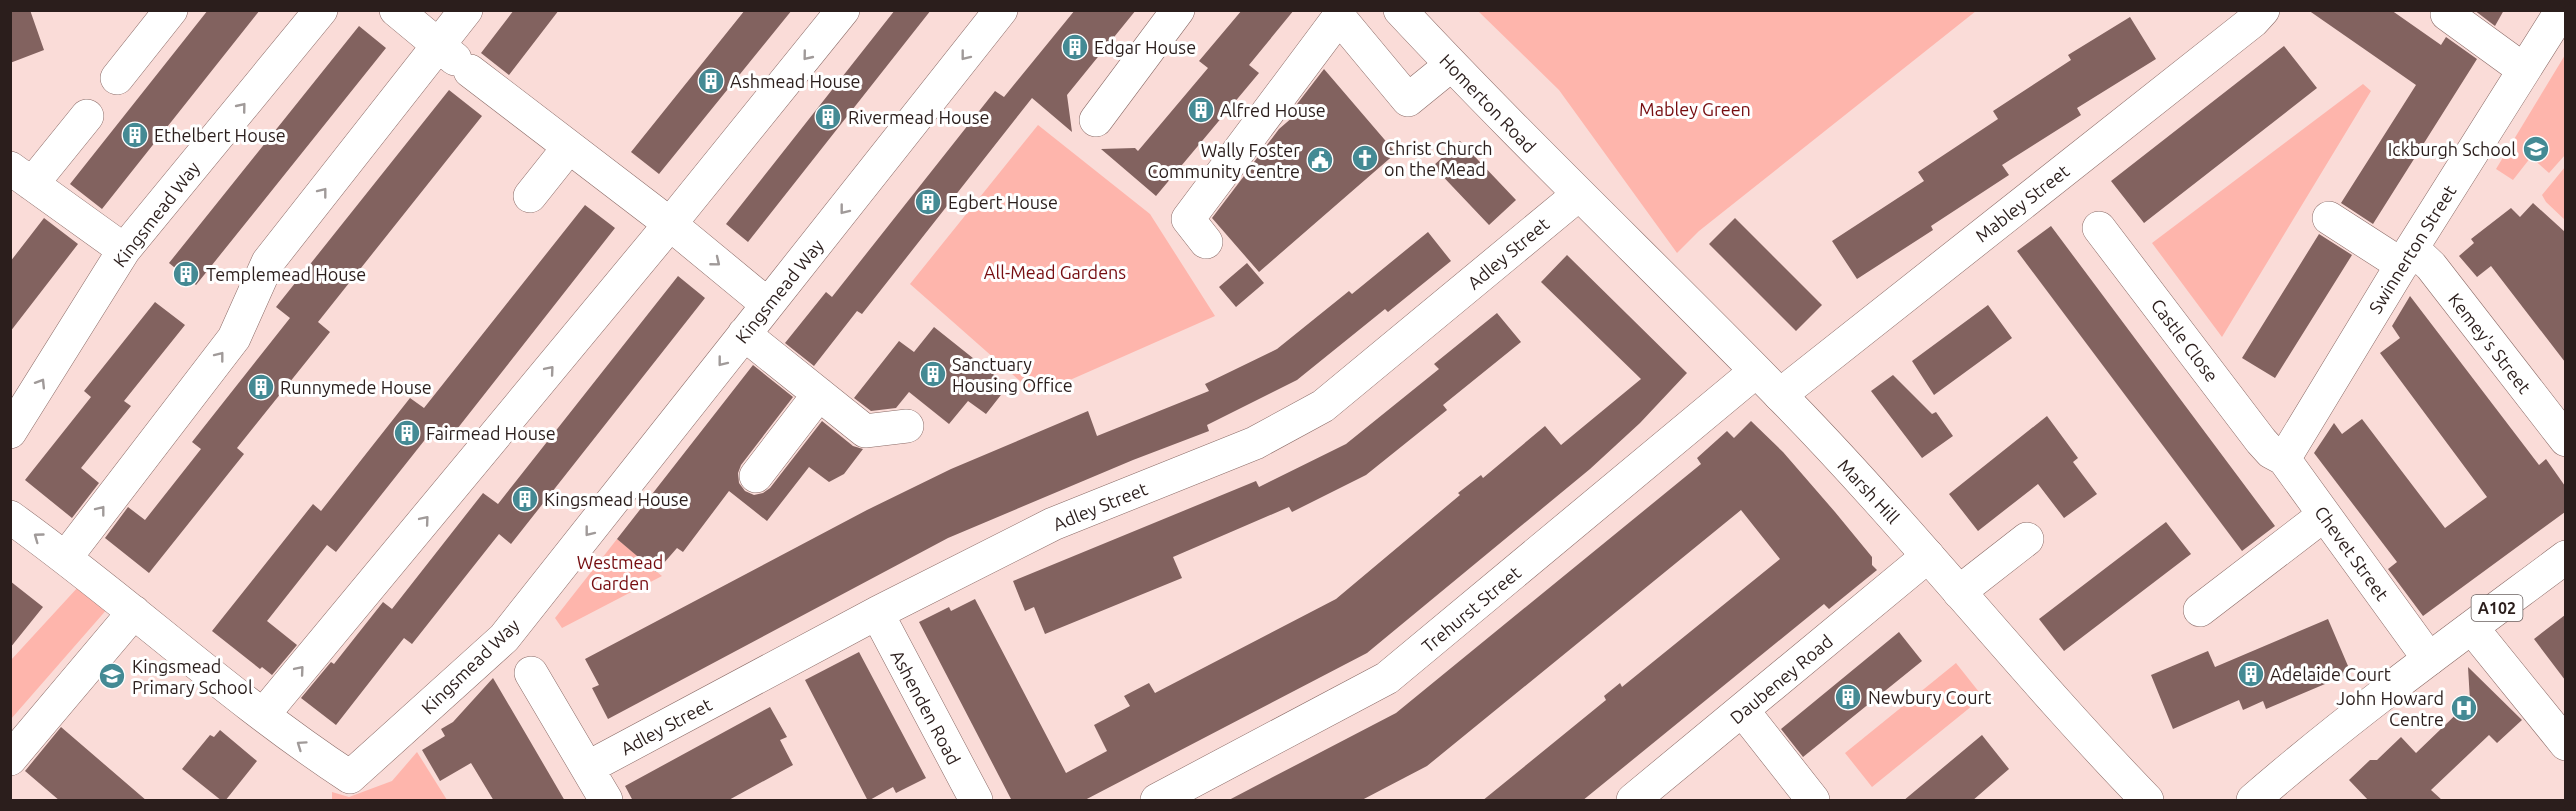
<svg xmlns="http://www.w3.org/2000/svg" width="2576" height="811" font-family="Ubuntu,sans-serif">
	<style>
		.green { fill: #feb5ac }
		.building { fill: #82625f }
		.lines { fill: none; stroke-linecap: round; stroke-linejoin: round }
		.minor-casing { stroke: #8a6a66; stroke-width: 34 }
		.major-casing { stroke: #8a6a66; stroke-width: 34 }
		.highway-casing { stroke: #8a6a66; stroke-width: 34 }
		.minor { stroke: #fff; stroke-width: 33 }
		.major { stroke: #fff; stroke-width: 33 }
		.highway { stroke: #fff; stroke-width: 33 }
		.oneway { stroke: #a09a99 }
		.labels { text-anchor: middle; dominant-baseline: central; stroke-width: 6; stroke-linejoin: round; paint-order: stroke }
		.shield { fill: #fff; stroke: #6b6260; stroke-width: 1.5 }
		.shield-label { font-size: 16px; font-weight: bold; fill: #2b1e1c }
		.poi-label { font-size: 18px; fill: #2b1e1c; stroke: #fff; text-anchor: start }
		.street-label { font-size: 18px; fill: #2b1e1c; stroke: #fff }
		.park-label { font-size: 18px; fill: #760d10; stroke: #fff }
	</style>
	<rect width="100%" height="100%" fill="#fadcd8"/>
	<path class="green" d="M1478 11H1976L1699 231 1677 253 1559 90Z
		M2565 55V155L2549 173 2531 157 2513 180 2496 169Z
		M2363 84 2371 91 2222 337 2152 243Z
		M1038 125 1150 214 1215 316 1036 395 910 284Z
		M2565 167V220L2546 202 2542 195Z
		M617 539 662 576 562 628 555 618Z
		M79 586 108 608 11 719V660Z
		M1956 663 1983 697 1872 787 1845 753Z
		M417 752 447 800H332V792L349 797 392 781Z"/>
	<path class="building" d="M10 10H30L44 50 10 63Z
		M208 10H260L102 209 70 184Z
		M514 10H559L509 75 481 53Z
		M745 10H792L659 174 631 152Z
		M895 10H931L748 242 726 224Z
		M1075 10H1136L1067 95 1072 132 1032 98 862 314 857 311 814 366 785 343 826 292 832 297 995 91 1004 97Z
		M1242 10H1294L1249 65 1259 73 1156 196 1101 149 1135 148 1138 151 1208 68 1199 61Z
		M2308 10H2391L2441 45 2446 37 2477 59 2373 224 2341 203 2416 85Z
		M2474 10H2504L2495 26Z
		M2130 17 2156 59 2077 108 2081 115 2002 165 2009 175 1931 226 1933 230 1857 279 1832 241 1924 181 1918 172 1998 119 1993 111 2071 60 2068 55Z
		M359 26 386 48 196 285 169 263Z
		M2284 46 2317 88 2144 223 2111 181Z
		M1324 69 1396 153 1259 272 1212 218 1244 176 1256 165 1254 162 1279 129 1301 110 1297 104Z
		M449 90 482 116 318 322 330 332 237 448 244 454 149 573 105 538 128 507 145 520 201 449 192 442 290 318 276 307Z
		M1460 141 1516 200 1489 225 1433 166Z
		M2533 203 2565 232V362L2491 266 2477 277 2459 256 2474 243 2471 239 2511 208 2520 217Z
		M585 205 615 228 450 438 435 427 336 552 327 545 267 621 297 645 272 675 262 667 260 669 212 631 313 504 321 511 410 398 424 408Z
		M44 218 78 244 10 332V262Z
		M1735 218 1822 305 1796 331 1709 244Z
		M2051 226 2275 526 2242 551 2017 251Z
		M1428 232 1451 261 1388 312 1385 309 1297 380 1207 425 1209 431 1133 460 948 538 608 719 592 688 599 685 585 659 867 510 951 469 1088 411 1097 436 1209 391 1205 384 1277 349 1349 291 1352 294Z
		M2319 234 2352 255 2275 378 2242 358Z
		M1567 255 1687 373 1640 423 1590 469 1367 653 1083 801H1012L919 622 949 607 951 611 975 599 1066 773 1107 751 1094 725 1130 706 1124 696 1149 683 1155 693 1336 599 1460 495 1458 493 1481 475 1483 478 1545 426 1561 445 1641 379 1541 282Z
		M1247 263 1264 283 1236 307 1219 287Z
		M678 276 705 298 511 544 499 534 412 644 404 638 336 725 301 698 331 662 334 664 383 602 392 609 483 493 498 504Z
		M2410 296 2539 465 2546 459 2565 486V512L2423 616 2388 569 2397 562 2314 453 2334 423 2342 434 2362 419 2445 528 2487 497 2380 353 2400 338 2392 326Z
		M155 302 185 325 124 401 131 406 81 468 99 483 72 518 25 480 91 397 84 391Z
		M1988 305 2012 338 1934 395 1912 361Z
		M1497 313 1521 342 1443 405 1447 410 1366 475 1292 512 1289 507 1173 557 1182 578 1045 634 1034 607 1025 611 1013 581 1256 481 1259 487 1346 444 1439 369 1434 364Z
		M934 327 1008 386 986 414 968 401 949 424 909 392 896 408 871 411 854 398 899 341 914 352Z
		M753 365 793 397 741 465 738 473 739 483 745 491 754 495 763 493 770 488 822 421 853 446 863 449 844 474 829 482 809 467 767 521 729 491 683 552 677 548 656 572 617 539Z
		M1893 375 1932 414 1936 412 1953 436 1922 458 1871 391Z
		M2047 416 2078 458 2073 462 2097 494 2064 518 2038 484 1978 531 1949 494Z
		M1751 421 1783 452 1835 512 1872 557V565L1877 570 1829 609 1824 604 1582 801H1482L1606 700 1604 696 1620 683 1622 687 1780 559 1741 510 1427 766 1360 801H1227L1396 713 1701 464 1697 458 1727 431 1734 438Z
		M2166 522 2191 554 2064 651 2039 619Z
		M10 581 43 607 10 648Z
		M2565 615V680L2534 639Z
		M2328 619 2351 673 2266 709 2263 701 2243 710 2239 700 2173 729 2151 675 2208 651 2215 667Z
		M1899 632 1922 661 1803 757 1781 729Z
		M859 652 926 778 896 793 893 787 868 801 805 680Z
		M2468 667 2522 720 2497 743 2489 735 2431 790 2443 801H2369L2349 780 2370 760H2377L2401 737 2416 753 2470 701Z
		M493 678 530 741 565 801H494L471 763 440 781 422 750 445 736 441 729 453 722Z
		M770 707 787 737 780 740 793 765 727 801H633L625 786Z
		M61 727 147 801H60L25 771Z
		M220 730 257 761 225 801H222L182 769 210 735 214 737Z
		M1982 735 2009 769 1972 801H1903Z"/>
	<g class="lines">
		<g class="minor-casing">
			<path id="minor" d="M396 10 455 59
				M2447 14 2524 70
				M470 71 670 224 767 304
				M117 78 171 10
				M1096 120 1178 10
				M10 168 124 250
				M32 184 87 116
				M530 196 569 147
				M2329 218 2402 265
				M2099 228 2261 441 2271 452 2284 459 2429 659
				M1206 242 1188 219 1339 17 1408 100 1451 65
				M2412 248 2431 266 2566 440
				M744 334 865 431 907 426
				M1780 395 2253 21 2263 10
				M10 432 124 250 321 10
				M2284 459 2412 248 2562 10
				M756 476 819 394
				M10 517C126 600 231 699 350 777
				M66 557 234 338 268 262 466 10
				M1959 592 2027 539
				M2200 610 2324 515
				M877 613 976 800
				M2472 628 2566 744
				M531 673 606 800
				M1743 711 1813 800
				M263 715 670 224 843 10
				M10 759 134 612
				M587 768 877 613 1053 524 1255 443 1323 406 1578 195
				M350 777 504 638 1001 10
				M1157 800 1387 678 1755 372
				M1633 800 1928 556"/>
		</g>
		<g class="major-casing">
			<path id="major" d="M1400 10C1523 142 1654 266 1780 395 1908 525 2020 669 2147 800"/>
		</g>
		<g class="highway-casing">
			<path id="highway" d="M2253 800C2352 714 2460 636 2566 557"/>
		</g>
		<use href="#minor" class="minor"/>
		<use href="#major" class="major"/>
		<use href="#highway" class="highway"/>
	</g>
	<defs><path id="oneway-chevron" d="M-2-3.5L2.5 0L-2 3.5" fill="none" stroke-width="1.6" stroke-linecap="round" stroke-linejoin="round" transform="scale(1.5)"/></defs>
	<g class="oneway">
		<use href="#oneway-chevron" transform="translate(807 56) rotate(129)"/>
		<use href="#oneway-chevron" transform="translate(965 56) rotate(128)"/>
		<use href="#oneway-chevron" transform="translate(242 107) rotate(-51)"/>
		<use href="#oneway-chevron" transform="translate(323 192) rotate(-52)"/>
		<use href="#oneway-chevron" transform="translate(844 210) rotate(128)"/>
		<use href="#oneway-chevron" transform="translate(716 262) rotate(39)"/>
		<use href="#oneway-chevron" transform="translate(220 356) rotate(-52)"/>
		<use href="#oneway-chevron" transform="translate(722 362) rotate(128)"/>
		<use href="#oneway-chevron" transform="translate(550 370) rotate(-50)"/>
		<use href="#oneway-chevron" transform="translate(41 383) rotate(-58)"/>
		<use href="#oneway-chevron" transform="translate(101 510) rotate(-52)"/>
		<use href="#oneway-chevron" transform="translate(425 520) rotate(-50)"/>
		<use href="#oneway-chevron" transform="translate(589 532) rotate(128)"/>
		<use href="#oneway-chevron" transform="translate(38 537) rotate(-144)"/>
		<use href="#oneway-chevron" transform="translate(300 670) rotate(-50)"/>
		<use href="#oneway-chevron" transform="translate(301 745) rotate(-145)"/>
	</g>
	<defs>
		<g id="building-disc" transform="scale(1.35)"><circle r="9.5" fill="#448a94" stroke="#fff"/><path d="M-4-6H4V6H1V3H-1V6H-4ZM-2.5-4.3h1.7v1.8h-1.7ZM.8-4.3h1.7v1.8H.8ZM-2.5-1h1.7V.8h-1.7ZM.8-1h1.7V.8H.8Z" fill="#fff"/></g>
		<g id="school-disc" transform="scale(1.35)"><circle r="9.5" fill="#448a94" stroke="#fff"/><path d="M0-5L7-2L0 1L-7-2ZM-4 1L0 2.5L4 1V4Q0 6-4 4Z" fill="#fff"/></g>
		<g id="church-disc" transform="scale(1.35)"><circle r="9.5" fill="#448a94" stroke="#fff"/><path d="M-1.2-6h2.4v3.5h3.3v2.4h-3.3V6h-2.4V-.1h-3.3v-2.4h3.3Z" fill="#fff"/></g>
		<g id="civic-disc" transform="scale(1.35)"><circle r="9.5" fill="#448a94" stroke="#fff"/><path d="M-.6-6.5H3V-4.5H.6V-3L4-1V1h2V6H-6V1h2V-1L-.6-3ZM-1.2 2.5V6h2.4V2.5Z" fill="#fff"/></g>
		<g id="hospital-disc" transform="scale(1.35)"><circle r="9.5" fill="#448a94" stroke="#fff"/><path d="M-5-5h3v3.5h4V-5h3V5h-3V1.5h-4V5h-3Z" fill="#fff"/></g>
	</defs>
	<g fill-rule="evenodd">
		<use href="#building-disc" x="1075" y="47"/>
		<use href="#building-disc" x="711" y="81"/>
		<use href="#building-disc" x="1201" y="110"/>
		<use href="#building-disc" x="828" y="117"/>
		<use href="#building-disc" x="135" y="135"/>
		<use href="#school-disc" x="2536" y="149"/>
		<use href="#church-disc" x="1365" y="158"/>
		<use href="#civic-disc" x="1320" y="160"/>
		<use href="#building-disc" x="928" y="202"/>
		<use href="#building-disc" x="186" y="274"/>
		<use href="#building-disc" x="933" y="374"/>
		<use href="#building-disc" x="261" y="387"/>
		<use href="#building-disc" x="407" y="433"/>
		<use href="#building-disc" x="525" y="499"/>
		<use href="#building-disc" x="2251" y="674"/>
		<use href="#school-disc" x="112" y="676"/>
		<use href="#building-disc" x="1848" y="697"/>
		<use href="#hospital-disc" x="2464" y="708"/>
	</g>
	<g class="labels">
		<rect class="shield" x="2471.5" y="595" width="51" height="26" rx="4.5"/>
		<g class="shield-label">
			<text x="2497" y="608">A102</text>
		</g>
		<g class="poi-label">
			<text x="1094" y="47">Edgar House</text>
			<text x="730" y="81">Ashmead House</text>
			<text x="1220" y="110">Alfred House</text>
			<text x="848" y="117">Rivermead House</text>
			<text x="154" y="135">Ethelbert House</text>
			<text x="1384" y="148">Christ Church<tspan x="1384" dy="21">on the Mead</tspan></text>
			<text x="2516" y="149" text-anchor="end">Ickburgh School</text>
			<text x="1300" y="150" text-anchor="end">Wally Foster<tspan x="1300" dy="21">Community Centre</tspan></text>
			<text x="948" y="202">Egbert House</text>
			<text x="206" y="274">Templemead House</text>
			<text x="952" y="364">Sanctuary<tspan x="952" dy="21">Housing Office</tspan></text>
			<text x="280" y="387">Runnymede House</text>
			<text x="426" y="433">Fairmead House</text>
			<text x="544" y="499">Kingsmead House</text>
			<text x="132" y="666">Kingsmead<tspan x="132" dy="21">Primary School</tspan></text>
			<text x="2270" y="674">Adelaide Court</text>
			<text x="1868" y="697">Newbury Court</text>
			<text x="2444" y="698" text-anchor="end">John Howard<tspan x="2444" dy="21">Centre</tspan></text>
		</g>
		<g class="street-label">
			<text transform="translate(1488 103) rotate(46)">Homerton Road</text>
			<text transform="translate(2022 203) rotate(-38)">Mabley Street</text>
			<text transform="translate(156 214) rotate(-52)">Kingsmead Way</text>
			<text transform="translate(2412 249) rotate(-58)">Swinnerton Street</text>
			<text transform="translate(1508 253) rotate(-40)">Adley Street</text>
			<text transform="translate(779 291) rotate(-51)">Kingsmead Way</text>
			<text transform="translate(2185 340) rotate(53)">Castle Close</text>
			<text transform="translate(2490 343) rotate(52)">Kemey's Street</text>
			<text transform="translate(1869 491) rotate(47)">Marsh Hill</text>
			<text transform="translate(1100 506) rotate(-22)">Adley Street</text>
			<text transform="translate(2352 553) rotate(54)">Chevet Street</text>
			<text transform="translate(1471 609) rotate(-40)">Trehurst Street</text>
			<text transform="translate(470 666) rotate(-44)">Kingsmead Way</text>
			<text transform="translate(1781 679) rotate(-40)">Daubeney Road</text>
			<text transform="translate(926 707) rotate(62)">Ashenden Road</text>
			<text transform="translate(666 726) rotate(-28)">Adley Street</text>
		</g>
		<g class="park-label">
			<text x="1695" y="109">Mabley Green</text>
			<text x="1055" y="272">All-Mead Gardens</text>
			<text x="620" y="562">Westmead<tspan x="620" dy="21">Garden</tspan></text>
		</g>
	</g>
	<rect width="2576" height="811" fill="none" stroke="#2b1e1c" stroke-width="24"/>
</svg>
